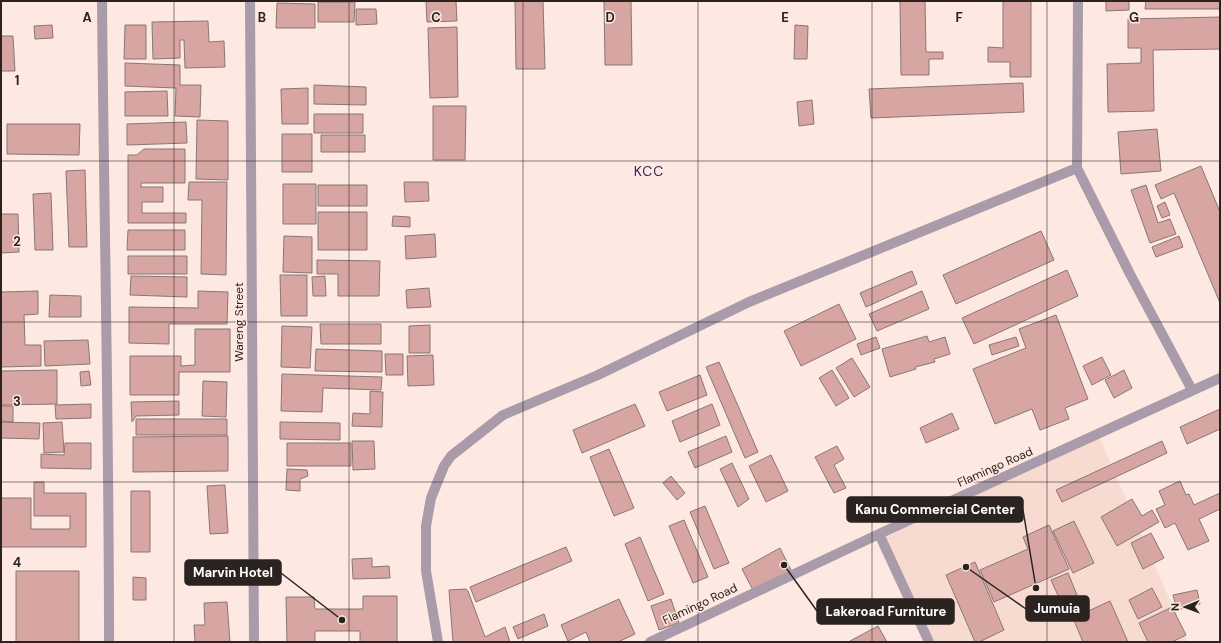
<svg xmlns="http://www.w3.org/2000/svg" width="1221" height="643" font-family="'DM Sans',sans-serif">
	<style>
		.built { fill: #f7dbd1 }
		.building { fill: #d8a6a2; stroke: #897674 }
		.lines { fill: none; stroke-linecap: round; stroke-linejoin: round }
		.minor { stroke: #a99baa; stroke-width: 10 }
		.grid { fill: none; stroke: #2a2320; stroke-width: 1; stroke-opacity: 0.55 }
		.labels { text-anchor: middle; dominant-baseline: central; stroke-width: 3; stroke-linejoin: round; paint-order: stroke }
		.street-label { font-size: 12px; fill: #2a2320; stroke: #fde9e2 }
		.quarter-label { font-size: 14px; letter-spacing: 1px; fill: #332660; stroke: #fde9e2 }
		.grid-label { font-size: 13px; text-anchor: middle; font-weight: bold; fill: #2a2320; stroke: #fde9e2; stroke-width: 3; stroke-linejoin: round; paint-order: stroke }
		.leader { fill: none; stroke: #2a2320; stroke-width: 1.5 }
		.callout-dot { fill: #2a2320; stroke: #fde9e2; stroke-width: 1.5 }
		.callout { fill: #2a2320; stroke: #2a2320; stroke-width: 1.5 }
		.callout-label { font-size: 13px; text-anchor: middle; font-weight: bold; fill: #fff }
	</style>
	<rect width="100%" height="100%" fill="#fde9e2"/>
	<path class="built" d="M1098 434 1188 642H932L883 534Z"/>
	<path class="building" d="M426 1H456L457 21 427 22Z
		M515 1H543L545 69H516Z
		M604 1H631L632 65H605Z
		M900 1H925L926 52H943V59H929V75H901Z
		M1003 1H1031V77H1010V62H988V47L1003 48Z
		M1106 1H1129V10L1106 11Z
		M1146 1H1220V9H1145Z
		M318 2H355L354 22H318Z
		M277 3 315 4V28H276Z
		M356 9H376L377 24 356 25Z
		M1220 17V49L1153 50 1154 111 1108 112 1107 64 1141 63V48H1128V19Z
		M208 21 209 42 224 41 225 67 185 68 184 40H180V58L153 59 152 22Z
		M52 25 53 38 35 39 34 26Z
		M125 25H146V59H124Z
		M795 25 808 26 807 59H794Z
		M457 27 458 97 430 98 428 28Z
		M1 36H13L15 71H1Z
		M125 63 180 65V85H201L200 117 175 116 176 88 125 86Z
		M1023 83 1024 112 871 118 869 89Z
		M314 85 366 87V105L314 104Z
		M308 88V124H282L281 89Z
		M167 91 168 116H125V92Z
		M812 100 814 124 799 126 797 102Z
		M433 106H466L465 160H433Z
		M314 114H363V133H314Z
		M197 120 228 121V180L196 179Z
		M186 122 187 143 127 145V124Z
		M7 124H80L79 155 7 154Z
		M1157 129 1161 171 1121 174 1118 132Z
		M282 134H312V172H282Z
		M321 135H365V152H321Z
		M144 149H185V183H141V187H163V202H142V213H186V223H128V155H137Z
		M1201 166 1220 212V303L1174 193 1161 199 1155 185Z
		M85 170 87 247H69L66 171Z
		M189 182H227L226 275 201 274 202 200H188Z
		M404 182H428L429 201 405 202Z
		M283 184H316V224H283Z
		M318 185H367V206H318Z
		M1146 185 1158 223 1170 219 1176 234 1150 243 1131 190Z
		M51 193 53 250H35L33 194Z
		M1165 202 1170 215 1162 218 1157 206Z
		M318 212H367V250H318Z
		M1 214H18L19 252 1 253Z
		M393 216 410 217V227L392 226Z
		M128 230H185V250H127Z
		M1041 231 1054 260 956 304 943 275Z
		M435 234 436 257 406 259 405 236Z
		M284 236 312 237V273L283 272Z
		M1179 236 1183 247 1156 257 1152 247Z
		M128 256H187V274H128Z
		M317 260 380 261 379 296H338V274H317Z
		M1067 270 1078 296 974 344 962 318Z
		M912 271 917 284 866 307 860 293Z
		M280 275H307V316H281Z
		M131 276 187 277V297L130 295Z
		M325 276 326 296H313L312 277Z
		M429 288 431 307 407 308 406 290Z
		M38 291V314L24 315 25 345H41V366L1 367V292Z
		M198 291 228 292 227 324H169V344L129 343V307L198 308Z
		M922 291 929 309 877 331 869 314Z
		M50 295 81 296V317H49Z
		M839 304 856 339 801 366 784 331Z
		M1056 315 1088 399 1065 408 1069 419 1040 430 1032 409 995 424 973 369 1026 348 1019 329Z
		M320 324H381V344H321Z
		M430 325V353H409V326Z
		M282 326 312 327 310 368 281 367Z
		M195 329H230V372H179V395H130V356H181V366L195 365Z
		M927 336 929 342 945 337 950 354 934 359 935 362 915 367 916 369 890 377 882 349Z
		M876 337 880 348 861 355 857 344Z
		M1016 337 1019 346 992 355 989 345Z
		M88 340 90 364 45 366 44 341Z
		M316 349 382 351V372L315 371Z
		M385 354H403V375H386Z
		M433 355 434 385 408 386 407 356Z
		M1102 357 1111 375 1092 385 1083 366Z
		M852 358 870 387 854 397 836 368Z
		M719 362 758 452 745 458 706 367Z
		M57 370V404L1 405V371Z
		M832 370 849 398 836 406 819 378Z
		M1124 370 1132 388 1114 398 1105 380Z
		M89 371 91 385 81 386 80 372Z
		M282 374 382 377 381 390 323 388 322 412 281 411Z
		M700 375 707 395 667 411 659 392Z
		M203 381 227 382 226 417 202 416Z
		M370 391 383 392 382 427 352 426 353 413 370 414Z
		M179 401V415L136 416 132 422 131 402Z
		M91 404V418L56 419 55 405Z
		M635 404 645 426 582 453 573 430Z
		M712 404 720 425 680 442 672 421Z
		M1 406H13V422L1 421Z
		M1220 409V429L1187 444 1180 427Z
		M952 413 959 429 926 443 920 428Z
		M136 419H227V435H136Z
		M1 422 40 423 39 439 1 438Z
		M62 422 64 452 44 453 43 423Z
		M280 422 340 423V440L280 439Z
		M228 436V471L133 472V437Z
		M726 436 732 452 695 468 688 452Z
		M352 441H374L375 469 353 470Z
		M1162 441 1167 453 1062 502 1056 490Z
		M65 443H91V469L41 468V454L64 455Z
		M287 443H351V466H287Z
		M837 446 844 459 834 465 846 488 834 493 815 457Z
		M609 449 634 508 614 516 590 457Z
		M771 455 788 491 766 502 749 466Z
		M732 463 749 499 738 507 720 469Z
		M287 469 307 470 308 476 300 479V491L286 490Z
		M671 476 685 493 677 500 663 483Z
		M1180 481 1186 495 1189 494 1194 505 1220 493V509L1199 519 1209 541 1188 550 1175 523 1165 528 1156 509 1165 505 1159 491Z
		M34 482H44V493H86V547H1V498H31V529H70V516H34Z
		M225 485 228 533 210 534 207 486Z
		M131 491H150V552H131Z
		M1132 499 1142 516 1152 510 1159 522 1117 546 1101 517Z
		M705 506 729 563 714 569 690 512Z
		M684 520 708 577 693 583 669 526Z
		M1074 521 1094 563 1073 573 1053 531Z
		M1049 525 1069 569 994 602 980 570 1028 549 1023 537Z
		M1151 533 1164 558 1143 569 1131 543Z
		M640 537 664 594 648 601 625 544Z
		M566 547 572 561 476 602 470 587Z
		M780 548 792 572 754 592 742 569Z
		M372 558V567L389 566 390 578 353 579 352 559Z
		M975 562 1004 630 979 642H975L946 575Z
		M16 571H79V642H16Z
		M1068 573 1077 595 1061 602 1051 580Z
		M133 577 146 578V600H133Z
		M1152 588 1162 607 1138 619 1129 600Z
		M466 589 468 591 485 637 505 627 510 642H453L449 590Z
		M1197 590 1200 604 1177 610 1173 595Z
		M363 596H397V642H360V631H315V642H287L286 597H314L315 609H363Z
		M619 599 635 634 618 642H590L586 632 568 641 561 625Z
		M671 599 679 623 659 630 651 606Z
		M1110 601 1128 642H1083L1073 618Z
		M227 602 230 642H195L194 625H205L204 603Z
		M1172 607 1186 635 1172 642H1148L1139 623Z
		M544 614 548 626 518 639 513 627Z
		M878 626 887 642H850V641Z"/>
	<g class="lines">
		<path class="minor" d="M102 1C104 215 109 428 109 642
			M250 1 254 642
			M1078 1 1077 168 1130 274 1192 390
			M879 534 929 642
			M438 642 426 571V526L431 498 444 466 451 456 503 415 598 375 749 302 1077 168
			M650 642 879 534 1220 378"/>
	</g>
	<path class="grid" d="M174 1V642M349 1V642M523 1V642M698 1V642M872 1V642M1047 1V642M1 161H1220M1 322H1220M1 482H1220"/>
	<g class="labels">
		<g class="street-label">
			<text transform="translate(239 322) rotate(-90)">Wareng Street</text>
			<text transform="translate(995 467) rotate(-24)">Flamingo Road</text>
			<text transform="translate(700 604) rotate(-25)">Flamingo Road</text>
		</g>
		<g class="quarter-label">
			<text x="649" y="171">KCC</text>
		</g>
	</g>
	<g class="grid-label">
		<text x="87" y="22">A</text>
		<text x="262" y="22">B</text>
		<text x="436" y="22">C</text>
		<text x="610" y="22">D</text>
		<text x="785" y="22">E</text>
		<text x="959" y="22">F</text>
		<text x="1134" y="22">G</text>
		<text x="17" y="85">1</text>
		<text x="17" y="246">2</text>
		<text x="17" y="406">3</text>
		<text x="17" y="567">4</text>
	</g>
	<path class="leader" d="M1036 588L1023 510M342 620L281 573M966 567L1026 609M784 565L817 611"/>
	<g class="callout-dot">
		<circle cx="1036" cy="588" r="4"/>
		<circle cx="342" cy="620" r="4"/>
		<circle cx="966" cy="567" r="4"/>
		<circle cx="784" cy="565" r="4"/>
	</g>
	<g class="callout">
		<rect x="847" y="497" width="176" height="25" rx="4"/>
		<rect x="185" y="560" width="96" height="25" rx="4"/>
		<rect x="1026" y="596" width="63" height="25" rx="4"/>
		<rect x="817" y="599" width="137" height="25" rx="4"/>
	</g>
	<g class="callout-label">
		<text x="935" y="514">Kanu Commercial Center</text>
		<text x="233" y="577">Marvin Hotel</text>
		<text x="1057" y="613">Jumuia</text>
		<text x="886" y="616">Lakeroad Furniture</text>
	</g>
	<rect width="1221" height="643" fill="none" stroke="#2a2320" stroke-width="4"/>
	<g transform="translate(1185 607) rotate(269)" stroke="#fde9e2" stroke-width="3" paint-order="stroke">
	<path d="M0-3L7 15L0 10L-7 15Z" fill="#2a2320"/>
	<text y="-6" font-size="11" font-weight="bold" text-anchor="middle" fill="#2a2320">N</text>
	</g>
</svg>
